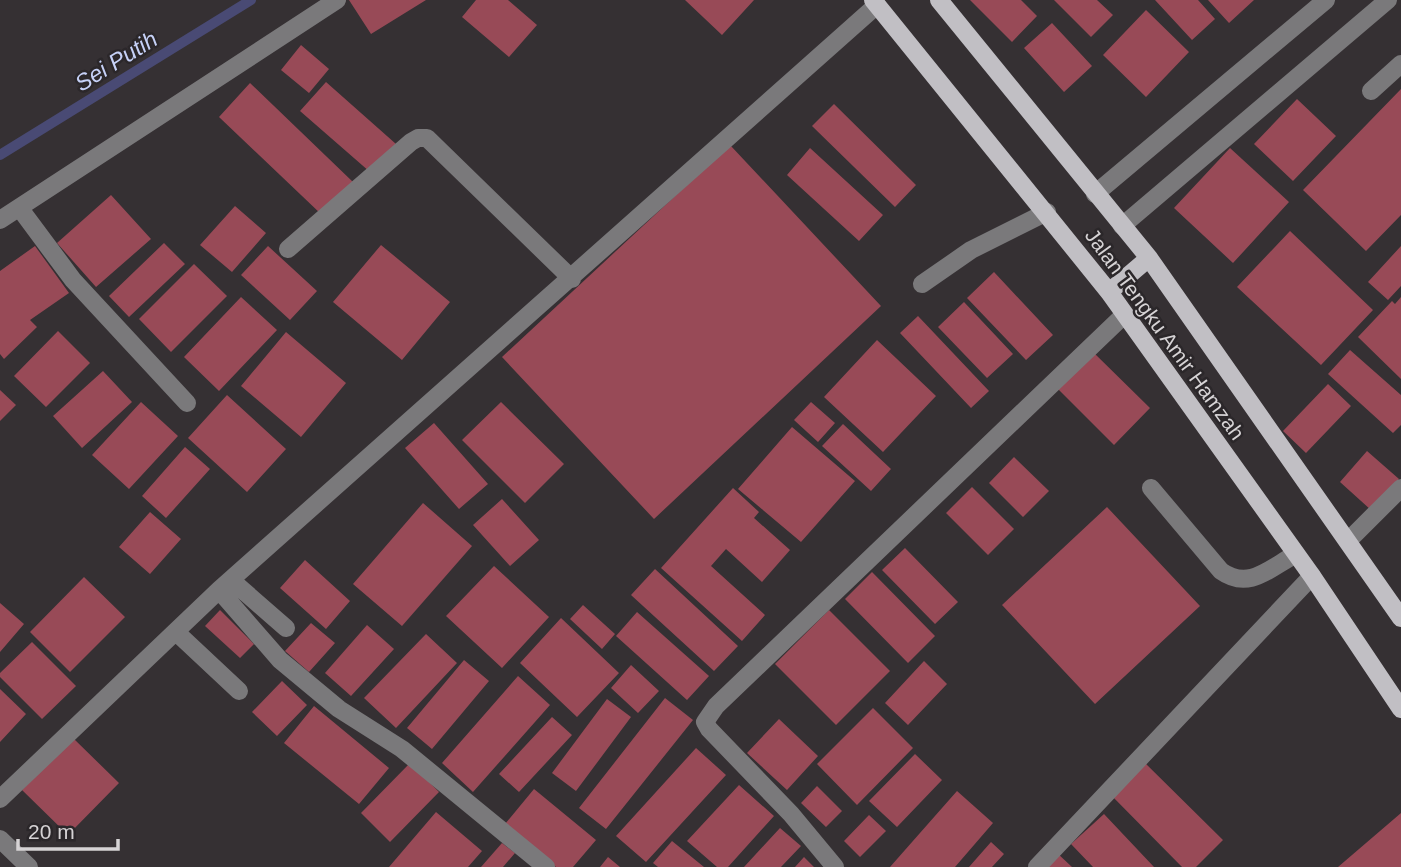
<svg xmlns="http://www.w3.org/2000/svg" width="1401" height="867" font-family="Helvetica,sans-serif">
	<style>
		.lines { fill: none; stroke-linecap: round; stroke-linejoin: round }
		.stream { stroke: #494a74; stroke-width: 10 }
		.building { fill: #984a57 }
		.minor { stroke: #7a797b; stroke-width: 18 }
		.major { stroke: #c1bfc4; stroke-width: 18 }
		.labels { text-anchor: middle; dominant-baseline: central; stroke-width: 5; stroke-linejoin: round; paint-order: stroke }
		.street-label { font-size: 21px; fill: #d6d3d5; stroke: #2b272a }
		.water-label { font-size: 23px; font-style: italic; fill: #c6d1f7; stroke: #2b272a }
	</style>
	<rect width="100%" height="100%" fill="#353033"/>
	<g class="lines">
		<path class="stream" d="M0 155 251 0"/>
	</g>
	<path class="building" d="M349 0H426L371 34Z
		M476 0H508L537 25 509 57 462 17Z
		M685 0H754L722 35Z
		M970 0H1021L1037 16 1012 42Z
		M1054 0H1097L1113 15 1091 37Z
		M1155 0H1198L1215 19 1192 40Z
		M1208 0H1254L1229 23Z
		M1146 10 1189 52 1146 97 1103 55Z
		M1052 23 1092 66 1064 92 1024 48Z
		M301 45 329 69 309 93 281 70Z
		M326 82 396 144 370 172 300 111Z
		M250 83 353 182 322 215 219 117Z
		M1401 89V215L1366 251 1303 190Z
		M1297 99 1336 136 1293 181 1254 144Z
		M834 104 916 185 895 207 812 126Z
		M730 145 881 306 654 519 502 357Z
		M810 148 883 215 859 241 787 175Z
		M1230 148 1289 202 1233 263 1174 208Z
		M111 195 151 239 96 287 57 243Z
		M235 206 266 233 232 272 200 245Z
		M1290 231 1373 310 1321 365 1237 287Z
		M164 243 185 264 129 317 109 296Z
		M381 245 450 302 402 360 333 302Z
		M35 246 69 293 30 320 37 327 4 359 0 354V271Z
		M268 246 317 291 290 320 241 275Z
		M1401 246V286L1388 300 1368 282Z
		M194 264 227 296 171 352 139 319Z
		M994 272 1053 335 1026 360 967 298Z
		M241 297 277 330 219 391 184 357Z
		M1401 297V379L1358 337 1392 301 1395 304Z
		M964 302 1013 354 987 378 938 327Z
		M918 316 989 391 971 408 900 333Z
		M58 331 90 363 46 407 14 376Z
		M286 332 346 383 301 437 241 386Z
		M877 340 936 396 883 452 824 397Z
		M1350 350 1401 395V425L1393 433 1328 374Z
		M1093 352 1150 408 1114 445 1057 388Z
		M103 371 132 402 82 448 53 416Z
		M1328 384 1351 406 1306 453 1283 431Z
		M0 390 16 405 0 421Z
		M227 395 286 449 247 492 188 438Z
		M141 402 178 436 129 489 92 455Z
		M501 402 564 464 525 503 462 440Z
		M811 402 835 423 818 442 794 420Z
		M434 423 488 484 459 509 405 448Z
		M843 424 891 469 871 491 822 446Z
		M792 427 855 481 801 542 738 489Z
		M185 447 210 469 166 518 142 496Z
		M1367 451 1399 479 1371 510 1340 482Z
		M1014 457 1049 491 1023 517 989 483Z
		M972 487 1014 529 988 555 946 513Z
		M733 488 759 512 754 518 790 550 762 582 726 549 711 566 765 615 742 641 661 568Z
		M502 499 539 540 510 566 473 525Z
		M423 503 472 546 402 626 353 584Z
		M1107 507 1200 606 1095 704 1002 605Z
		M150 512 181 539 150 574 119 547Z
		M905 548 958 602 935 624 882 570Z
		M305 560 350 601 326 629 280 588Z
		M494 566 549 617 502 668 446 616Z
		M655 569 738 646 714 671 631 595Z
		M872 572 935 636 908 663 845 599Z
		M84 577 125 617 70 672 30 632Z
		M0 603 24 624 0 652Z
		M583 605 615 634 602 649 570 619Z
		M220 610 254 644 240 658 205 626Z
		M829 610 890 671 836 725 775 664Z
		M637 612 709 676 687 700 616 636Z
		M561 618 619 673 577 717 520 663Z
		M311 623 335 643 309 672 285 651Z
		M367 625 394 649 351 696 325 673Z
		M426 634 457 663 396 728 364 698Z
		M32 642 76 686 42 719 0 677V673Z
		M464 660 489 681 432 749 407 728Z
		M924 661 947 684 908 725 885 703Z
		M631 665 659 691 638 713 611 688Z
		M518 676 550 705 473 792 442 763Z
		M282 681 307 705 277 736 252 712Z
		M0 689 26 714 0 742Z
		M665 698 693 720 606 829 579 808Z
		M607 699 631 717 576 791 552 773Z
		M314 706 389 768 359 804 284 743Z
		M873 708 913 748 857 805 817 764Z
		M552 717 572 735 519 792 499 774Z
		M779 719 818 756 787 790 747 753Z
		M73 738 119 783 68 835 22 790Z
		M696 748 726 775 646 862 616 836Z
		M915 754 942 780 897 827 869 801Z
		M1142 760 1223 840 1196 867H1182L1109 793Z
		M410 763 439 792 390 842 361 813Z
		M739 785 774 816 728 867H717L687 841Z
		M817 786 842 811 826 827 801 803Z
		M534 789 596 840 573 867H556L505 824Z
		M957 791 993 823 955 867H890Z
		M436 812 482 851 468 867H389Z
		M1401 813V867H1338Z
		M1104 814 1154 867H1093L1071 844Z
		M869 815 886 831 860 857 844 841Z
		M780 828 801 846 781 867H744Z
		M672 841 704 867H658L653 863Z
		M991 842 1004 854 992 867H969Z
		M502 843 515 853 503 867H481Z
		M1056 852 1072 867H1042Z
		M608 857 620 867H600Z
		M804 857 814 867H795Z"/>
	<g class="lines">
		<path class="minor" d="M1371 91 1401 64
			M1095 194 1326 0
			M21 210 73 280 187 403
			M0 220 337 0
			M1122 226 1388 0
			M288 249 411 142 418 138H427L572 279
			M922 284 971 250 1047 212
			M1151 488 1221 571C1249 591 1270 568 1296 554
			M1348 541 1401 488
			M231 580 286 628
			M219 590 280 660 339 709 402 749 546 867
			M176 632 239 691
			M0 799 219 590 877 5
			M0 839 29 867
			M835 867 791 814 709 729 705 722 716 706 1124 315
			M1037 867 1312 576"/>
		<path class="major" d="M873 0 1109 292 1312 576 1401 709
			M939 0 1149 258 1401 618
			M1109 292 1149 258"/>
	</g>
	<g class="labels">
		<g class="street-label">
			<text transform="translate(1165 334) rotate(54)">Jalan Tengku Amir Hamzah</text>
		</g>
		<g class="water-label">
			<text transform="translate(116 61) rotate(-32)">Sei Putih</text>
		</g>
	</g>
	<path d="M18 839v10h100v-10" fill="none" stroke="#d6d3d5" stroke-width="3.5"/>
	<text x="28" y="839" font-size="21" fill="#d6d3d5" stroke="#2b272a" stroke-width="5" paint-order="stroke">20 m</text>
</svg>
